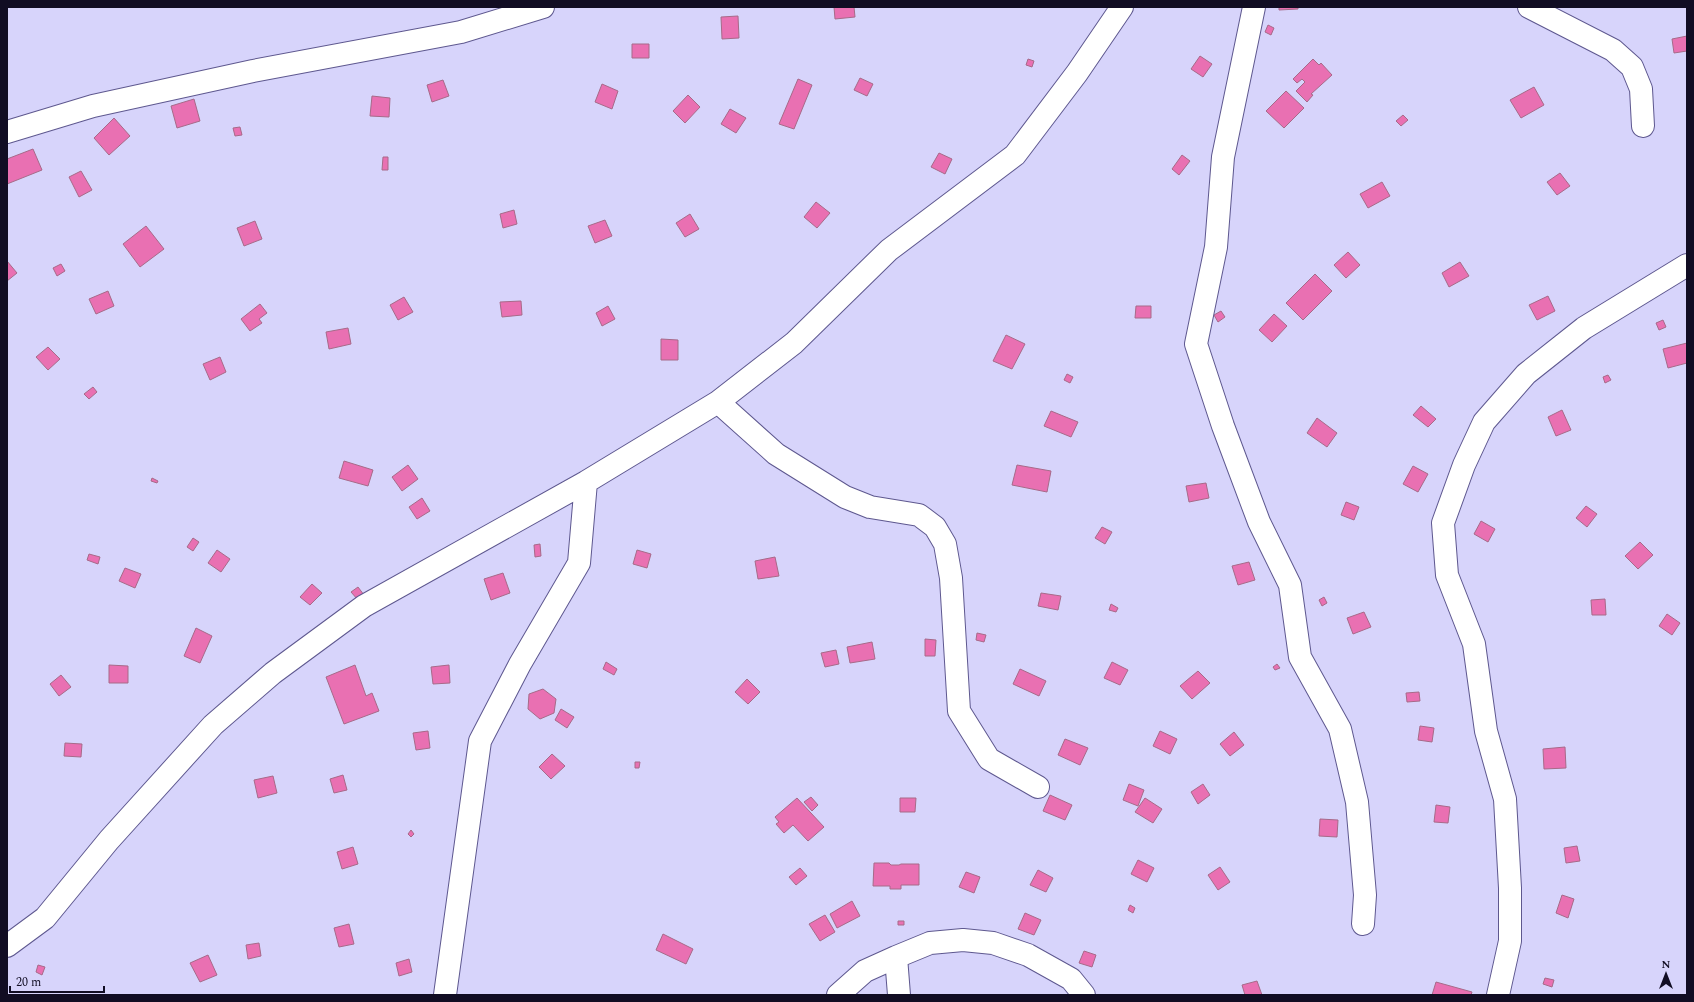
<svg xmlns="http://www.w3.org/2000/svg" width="1694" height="1002" font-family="Spectral,serif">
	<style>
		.building { fill: #e970b2; stroke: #a76a89 }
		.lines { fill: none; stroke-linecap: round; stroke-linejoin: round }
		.street-casing { stroke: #5e588f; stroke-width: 24 }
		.street { stroke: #fff; stroke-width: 22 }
	</style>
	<rect width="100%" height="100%" fill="#d7d4fb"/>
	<path class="building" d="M834 7H854L855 17 835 19Z
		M1279 7H1298V9L1279 10Z
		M738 16 739 38 722 39 721 17Z
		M1268 25 1274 28 1271 35 1265 32Z
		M1687 36V51L1674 53 1672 39Z
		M632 44H649V58H632Z
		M1200 56 1212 64 1203 77 1191 69Z
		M1028 59 1034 61 1032 67 1026 65Z
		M1313 59 1319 65 1321 63 1332 75 1311 94 1313 95 1307 102 1296 91 1305 82 1302 79 1297 83 1293 79Z
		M860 78 873 84 867 96 854 90Z
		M798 79 812 85 794 129 779 124Z
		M443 80 449 96 432 102 427 85Z
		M602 84 618 91 612 109 595 102Z
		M1534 87 1544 105 1521 118 1510 100Z
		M1286 91 1304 108 1284 128 1266 111Z
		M688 95 700 107 685 123 673 111Z
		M372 96 390 98 389 117 370 116Z
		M194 99 200 121 177 128 171 106Z
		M730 109 746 118 736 133 721 124Z
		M1403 115 1408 120 1401 126 1396 121Z
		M114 118 130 136 109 155 94 138Z
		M240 127 242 135 235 136 233 128Z
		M33 149 42 170 7 184V159Z
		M939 153 952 159 945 174 931 167Z
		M1182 155 1190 161 1179 175 1172 169Z
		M383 157H388V170H382Z
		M81 171 92 190 79 197 69 177Z
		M1560 173 1570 186 1557 195 1547 182Z
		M1382 182 1390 196 1368 208 1360 194Z
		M816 202 830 213 817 228 804 217Z
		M514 210 517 224 503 228 500 214Z
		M690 214 699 229 685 237 676 223Z
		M605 220 612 236 595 243 588 226Z
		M255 221 262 239 244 246 237 228Z
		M146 226 164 249 140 267 123 244Z
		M1348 252 1360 265 1346 278 1334 265Z
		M7 261 17 273 7 281Z
		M1460 262 1469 276 1449 287 1442 273Z
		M61 264 65 271 57 276 53 268Z
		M1315 274 1332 291 1303 320 1286 303Z
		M108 291 114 306 96 314 89 299Z
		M1548 296 1555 311 1537 320 1529 305Z
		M404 297 413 312 398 320 390 305Z
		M521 301 522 315 502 317 500 302Z
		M260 304 267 313 259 319 262 323 250 331 241 319Z
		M608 306 615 319 602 326 596 313Z
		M1136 306H1151V318H1135Z
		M1221 311 1225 317 1218 322 1214 315Z
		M1274 314 1287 326 1272 342 1259 330Z
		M1663 320 1666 327 1659 330 1656 323Z
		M348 328 351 344 329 349 326 332Z
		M1006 335 1025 344 1012 369 993 361Z
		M661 339 678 340V360H661Z
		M1687 343V363L1668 368 1663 349Z
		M48 347 60 359 48 370 36 357Z
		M220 357 226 372 210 380 203 364Z
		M1067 374 1073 377 1070 383 1064 380Z
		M1608 375 1611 380 1605 383 1603 377Z
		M93 387 97 392 89 399 84 394Z
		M1421 406 1436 419 1428 427 1413 415Z
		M1562 410 1571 430 1556 436 1548 417Z
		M1051 411 1078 422 1071 437 1044 426Z
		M1317 418 1337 433 1327 447 1307 433Z
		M344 461 373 470 368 486 339 478Z
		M408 465 418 479 402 491 392 477Z
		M1017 465 1051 471 1047 492 1012 485Z
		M1413 466 1428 474 1418 492 1403 484Z
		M152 478 158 481 157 483 151 481Z
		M1206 483 1209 498 1189 502 1186 486Z
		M422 498 430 511 417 519 409 507Z
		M1346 502 1359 507 1354 520 1341 515Z
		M1586 506 1597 514 1587 527 1576 518Z
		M1481 521 1495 529 1488 542 1474 534Z
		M1102 527 1112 532 1105 544 1095 538Z
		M193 538 199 542 193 551 187 547Z
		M1640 542 1653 555 1638 569 1625 556Z
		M540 544 541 556 535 557 534 545Z
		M217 550 230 559 221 572 208 563Z
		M637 550 651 554 647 568 633 564Z
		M89 554 100 557 98 564 87 560Z
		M775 557 779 576 758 579 755 561Z
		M1249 562 1255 580 1238 585 1232 566Z
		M125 568 141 574 135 588 119 581Z
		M503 573 510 593 491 600 484 579Z
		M312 584 322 593 310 605 300 597Z
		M358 587 364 595 358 600 351 592Z
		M1041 593 1061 596 1058 610 1038 606Z
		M1324 597 1327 603 1322 606 1319 600Z
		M1605 599 1606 615H1592L1591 600Z
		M1111 604 1118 608 1116 612 1109 610Z
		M1364 612 1371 627 1353 634 1347 618Z
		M1667 614 1680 623 1672 635 1659 626Z
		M196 628 212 636 200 663 184 656Z
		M977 633 986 635 984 642 976 640Z
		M925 639 936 640 935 656H925Z
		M872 642 875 659 850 663 847 647Z
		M836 650 839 664 825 667 821 653Z
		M606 662 617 669 614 675 603 669Z
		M1112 662 1128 670 1120 685 1104 678Z
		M1277 664 1280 668 1275 670 1273 667Z
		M109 665 128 666V683H109Z
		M355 665 366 696 372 693 379 711 344 724 326 677Z
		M449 665 450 683 433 684 431 667Z
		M1020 669 1046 681 1039 696 1013 684Z
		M1198 671 1210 683 1192 699 1180 686Z
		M61 675 71 687 59 696 50 684Z
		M747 679 760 692 748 704 735 692Z
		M543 689 556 699 554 713 540 719 528 709 529 694Z
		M1419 692 1420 701 1407 702 1406 693Z
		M561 709 574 717 567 728 555 720Z
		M1420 726 1434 728 1432 742 1418 740Z
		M428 731 430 748 416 750 413 733Z
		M1160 731 1177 739 1170 754 1153 746Z
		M1234 732 1244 745 1230 756 1220 744Z
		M1065 739 1088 748 1080 765 1058 755Z
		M65 743 82 744 81 757 64 756Z
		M1565 747 1566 768 1544 769 1543 749Z
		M552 754 565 766 551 779 539 767Z
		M635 762H640L639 768H635Z
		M343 775 347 790 334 793 330 779Z
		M273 776 277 793 258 798 254 780Z
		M1129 784 1144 790 1138 806 1123 800Z
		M1203 784 1210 795 1198 804 1191 792Z
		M1050 795 1072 805 1065 820 1043 811Z
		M811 797 818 805 812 811 804 802Z
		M797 798 824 827 808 841 793 825 784 833 776 824 779 822 775 817Z
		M900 798H916L915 812H900Z
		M1145 798 1162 809 1153 823 1135 812Z
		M1436 805 1450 807 1448 823 1434 822Z
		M1320 819 1338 820 1337 837 1319 836Z
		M411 830 414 834 411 837 408 834Z
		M1577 846 1580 861 1566 863 1564 848Z
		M353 847 358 864 342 869 337 852Z
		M1138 860 1154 868 1147 882 1131 874Z
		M874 863H889L891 865H899L901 864H919V885H901V889H890V886H873Z
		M1220 867 1230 882 1218 890 1208 875Z
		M800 868 807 876 796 885 789 877Z
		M1038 870 1053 878 1046 892 1030 885Z
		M966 872 980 877 974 893 959 887Z
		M1562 895 1574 899 1568 918 1556 913Z
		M852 901 860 916 837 928 830 914Z
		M1130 905 1135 908 1133 913 1128 910Z
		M1025 913 1041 920 1034 935 1018 929Z
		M825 915 835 932 820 941 809 924Z
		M898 921H904V925H898Z
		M349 924 354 944 339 947 334 928Z
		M663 934 693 949 686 964 656 950Z
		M259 943 261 956 248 959 246 945Z
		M1084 951 1096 955 1092 967 1079 963Z
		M208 955 217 975 200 982 190 963Z
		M409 959 412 972 399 976 396 963Z
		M38 965 45 967 42 975 36 972Z
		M1545 978 1554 980 1552 987 1543 984Z
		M1257 981 1262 995H1245L1242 985Z
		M1436 982 1472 992 1471 995H1432Z"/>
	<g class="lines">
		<g class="street-casing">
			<path id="street" d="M1254 7 1223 157 1216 247 1196 344 1223 426 1259 522 1290 585 1300 657 1340 729 1357 802 1365 895 1363 924
				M1529 7 1613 50 1632 67 1641 89 1643 126
				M7 132 93 106 253 71 461 32 543 7
				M718 402 776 454 845 497 870 507 919 515 935 527 945 544 951 578 959 711 989 759 1038 787
				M7 946 45 918 109 840 213 725 273 673 364 606 586 482 718 402 794 343 889 250 1015 155 1077 73 1122 7
				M896 957 899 995
				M445 995 480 741 520 664 579 563 586 482
				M838 995 865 971 896 957 930 943 963 940 993 943 1028 955 1071 979 1084 995
				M1498 995 1510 941V888L1505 799 1486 731 1474 644 1447 575 1443 523 1464 465 1484 422 1526 374 1584 328 1687 265"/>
		</g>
		<use href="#street" class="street"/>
	</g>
	<rect width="1694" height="1002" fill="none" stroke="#110d23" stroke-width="16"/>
	<g transform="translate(1666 974)" stroke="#d7d4fb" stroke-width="3" paint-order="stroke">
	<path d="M0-3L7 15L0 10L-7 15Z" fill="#110d23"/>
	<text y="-6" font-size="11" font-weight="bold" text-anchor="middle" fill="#110d23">N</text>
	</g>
	<path d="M10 986v6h94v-6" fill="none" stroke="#110d23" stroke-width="2"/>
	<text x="16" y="986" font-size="12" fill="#110d23" stroke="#d7d4fb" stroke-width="3" paint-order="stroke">20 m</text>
</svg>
